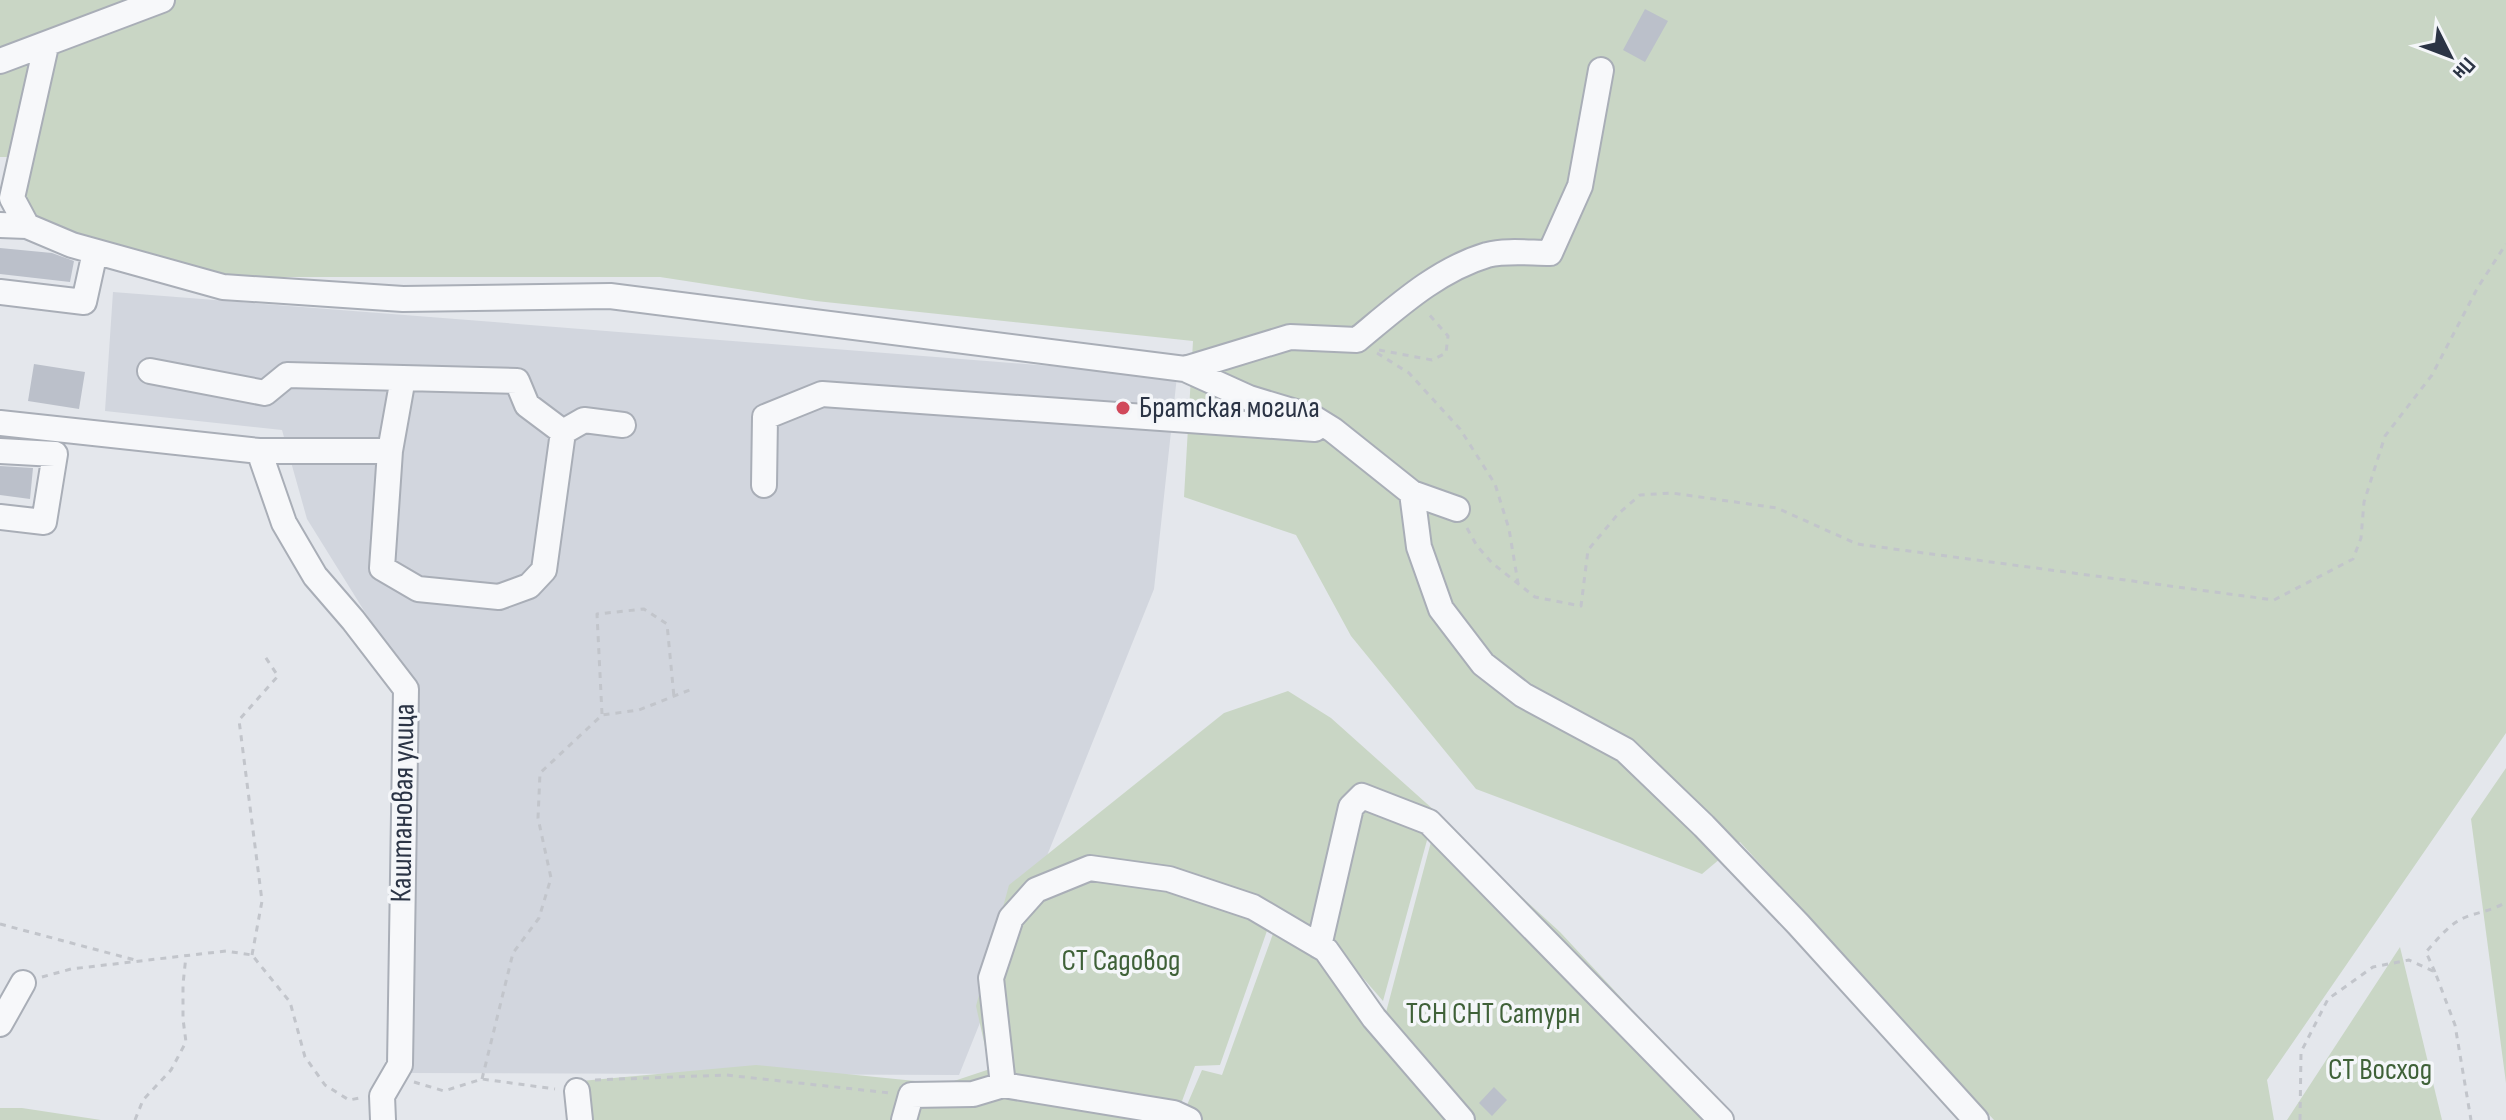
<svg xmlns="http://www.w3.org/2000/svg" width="2506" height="1120" font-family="'Sofia Sans Condensed',sans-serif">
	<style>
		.built { fill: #d2d6de }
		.green { fill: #c9d6c5 }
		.building { fill: #bbc0ca }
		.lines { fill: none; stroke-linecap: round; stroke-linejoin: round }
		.minor-casing { stroke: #a9aeb7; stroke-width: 28 }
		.path { stroke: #c2c5cb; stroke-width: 3; stroke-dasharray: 6 6; stroke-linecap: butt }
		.minor { stroke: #f7f8fa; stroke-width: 24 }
		.poi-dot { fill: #d1495b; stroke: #f4f6f9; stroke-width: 3 }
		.labels { text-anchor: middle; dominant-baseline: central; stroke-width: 7; stroke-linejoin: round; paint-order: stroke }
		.poi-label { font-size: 30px; fill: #2b3445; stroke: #f4f6f9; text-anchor: start }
		.street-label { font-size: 30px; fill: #2b3445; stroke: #f4f6f9 }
		.park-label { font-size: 30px; fill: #3f6138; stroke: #f4f6f9 }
	</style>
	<rect width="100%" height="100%" fill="#e4e7ec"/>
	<path class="built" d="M113 292 1177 376 1154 589 959 1075 408 1073 414 691 307 519 282 430 105 411Z"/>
	<path class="green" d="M0 0H2506V733L2267 1080 2274 1120H1994L1740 842 1702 874 1476 789 1351 636 1296 535 1184 497 1193 341 816 301 660 277H223L33 221 9 157H0Z
		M1288 691 1331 718 1435 811 1383 1001 1331 941 1275 908 1220 1065 1195 1066 1175 1120H586L581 1081 756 1065 945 1084 990 1069 976 1006 1009 885 1224 713Z
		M2506 768V1083L2471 819Z
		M1437 819 1560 932 1735 1120H1201L1184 1112 1202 1070 1222 1075 1279 917 1384 1020Z
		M2400 947 2442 1120H2287Z
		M0 1108H22L101 1120H0Z"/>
	<path class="building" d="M1645 9 1668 21 1645 62 1623 50Z
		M0 248 52 253 74 261 70 282 0 274Z
		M34 364 85 372 79 409 28 401Z
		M0 466 33 468 30 499 0 495Z
		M1494 1087 1507 1100 1492 1116 1479 1103Z"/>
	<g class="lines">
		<g class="minor-casing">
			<path id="minor" d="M46 46 12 198 27 226 72 245 223 287 403 299 610 296 1185 369 1249 398 1312 417 1333 430 1412 493 1457 509
				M0 61 162 0
				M0 225 27 226
				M0 292 84 302 95 252
				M1185 369 1290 337 1357 340C1397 307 1437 270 1487 255 1506 250 1530 253 1550 253L1580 186 1601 70
				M403 378 517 381 527 405 563 432 584 420 623 425
				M0 423 259 451H390L403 378 287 375 265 393 150 371
				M0 451 55 454 44 522 0 517
				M259 451 284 523 315 576 353 620 406 689 400 1065 382 1096 383 1120
				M390 451 382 568 418 589 499 597 529 586 544 570 563 432
				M764 485 765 417 822 394 1315 429
				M1412 493 1419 547 1441 609 1483 664 1523 695 1625 750 1704 826 1798 924 1976 1120
				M1319 946 1351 807 1362 796 1429 822 1721 1120
				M0 1024 23 983
				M1003 1085 991 978 1011 918 1036 890 1090 868 1169 879 1253 907 1326 950 1374 1018 1462 1120
				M577 1091 580 1120
				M904 1120 911 1095 973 1094 1003 1085 1174 1113 1189 1120"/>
		</g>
		<path class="path" d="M1379 350 1432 360 1446 353 1448 336 1426 311
			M1377 353 1409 373 1460 429 1495 484 1509 529 1518 583
			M1467 528 1477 546 1492 563 1535 597 1581 606 1588 550 1618 514 1640 495 1672 493 1777 508 1857 544 2274 600 2353 559 2361 538 2364 502 2385 436 2432 375 2478 287 2506 244
			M602 714 597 614 644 609 667 624 674 697
			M0 924 135 960
			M252 955 262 901 239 720 278 676 264 655
			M2435 972 2426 952C2435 942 2446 928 2458 921 2472 912 2489 913 2506 902
			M42 977 71 969 226 951 252 955 290 1002 305 1057 325 1085 349 1100 360 1098
			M482 1079 513 953 539 918 551 878 538 818 540 773 602 715 639 710 692 689
			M595 1080 726 1075 890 1093
			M414 1082 444 1091 482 1079 555 1089
			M135 1120 143 1100 171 1070 186 1042 183 1019V984L186 956
			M2300 1120 2301 1052 2328 999 2373 967 2409 960 2435 972 2455 1025 2471 1120"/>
		<use href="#minor" class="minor"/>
	</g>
	<circle class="poi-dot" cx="1123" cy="408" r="8"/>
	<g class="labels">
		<g class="poi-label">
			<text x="1139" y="408">Братская могила</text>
		</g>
		<g class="street-label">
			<text transform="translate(403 803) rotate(-89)">Каштановая улица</text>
		</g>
		<g class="park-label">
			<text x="1121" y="961">СТ Садовод</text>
			<text x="1493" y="1014">ТСН СНТ Сатурн</text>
			<text x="2380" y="1070">СТ Восход</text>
		</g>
	</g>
	<g transform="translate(2450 56) rotate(132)" stroke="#f4f6f9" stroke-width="6" paint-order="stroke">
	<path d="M0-6L14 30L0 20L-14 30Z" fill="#2b3445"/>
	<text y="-12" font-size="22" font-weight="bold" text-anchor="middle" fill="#2b3445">Пн</text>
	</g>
</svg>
